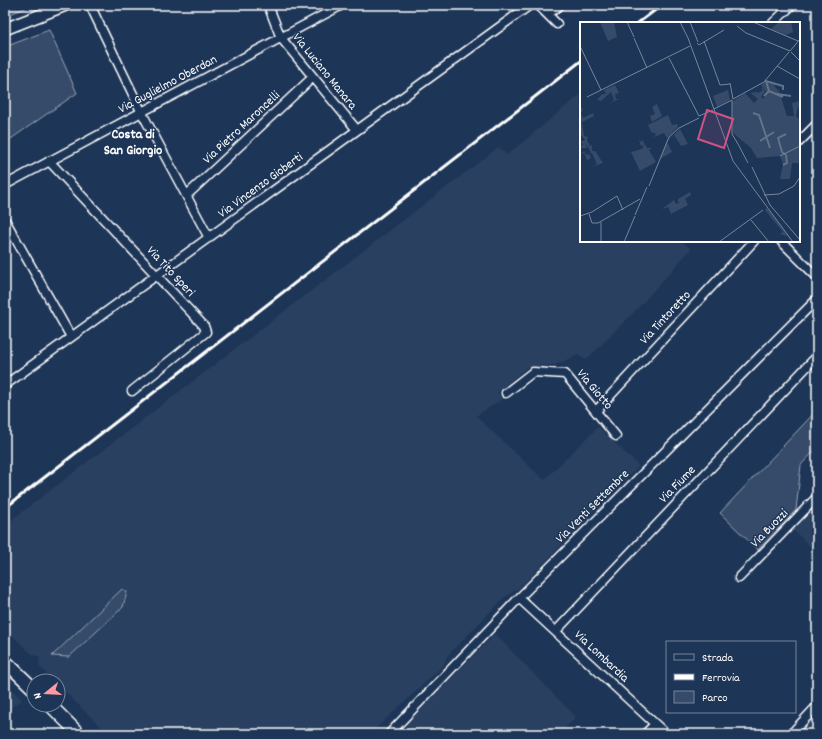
<svg xmlns="http://www.w3.org/2000/svg" width="822" height="739" font-family="Dekko,sans-serif">
	<style>
		.built { fill: #2a4161 }
		.green { fill: #364b69; stroke: #9aa5b4 }
		.lines { fill: none; stroke-linecap: round; stroke-linejoin: round }
		.street-casing { stroke: #fff; stroke-width: 11 }
		.secondary-casing { stroke: #fff; stroke-width: 14 }
		.primary-casing { stroke: #fff; stroke-width: 15 }
		.street { stroke: #1d3557; stroke-width: 8 }
		.secondary { stroke: #1d3557; stroke-width: 11 }
		.primary { stroke: #1d3557; stroke-width: 12 }
		.rail { stroke: #fff; stroke-width: 3 }
		.labels { text-anchor: middle; dominant-baseline: central; stroke-width: 3; stroke-linejoin: round; paint-order: stroke }
		.street-label { font-size: 13px; fill: #fff; stroke: #1d3557 }
		.neighbourhood-label { font-size: 14px; font-weight: bold; fill: #fff; stroke: #1d3557 }
		.inset-river { fill: none; stroke: #617289; stroke-width: 2 }
		.inset-road { fill: none; stroke: #77869a; stroke-width: 1 }
		.view { fill: #d15284; fill-opacity: 0.15; stroke: #d15284; stroke-width: 2 }
		.inset-edge { fill: none; stroke: #fff; stroke-width: 2 }
	</style>
	<rect width="100%" height="100%" fill="#1d3557"/>
	<filter id="ink" filterUnits="userSpaceOnUse"><feTurbulence type="fractalNoise" baseFrequency=".025" numOctaves="2"/><feDisplacementMap in="SourceGraphic" scale="8" xChannelSelector="R" yChannelSelector="G"/><feConvolveMatrix kernelMatrix="1 2 1 2 8 2 1 2 1" color-interpolation-filters="sRGB"/></filter>
	<g filter="url(#ink)">
		<path class="built" d="M581 94V241H682L691 249 638 308 586 360 578 355 555 365 527 367 497 393 504 398 476 416 544 480 598 427 639 466 520 587 505 597 447 656 444 665 370 734H108L58 685V681H54L39 666 40 657 32 654 5 629 7 625 5 623V525L499 147 507 155Z
			M817 500V553L791 528Z
			M495 634 576 717 559 734H416L406 724Z
			M5 683 22 700 5 712Z
			M817 711V734H795Z"/>
		<path class="green" d="M5 5H33L5 16Z
			M49 30 77 93 5 143V47Z
			M817 410V448L801 465 796 510 758 550 720 513Z
			M122 589 127 592 123 607 69 657 52 656Z"/>
		<g class="lines">
			<g class="street-casing">
				<path id="street" d="M90 5 142 113 209 238
					M268 5 281 38 357 130
					M538 5 557 24
					M548 14 560 5
					M773 23 792 5
					M799 142 817 124
					M49 161 204 326 206 332 132 391
					M5 185 342 5
					M187 195 312 78
					M5 220 71 337
					M781 241 817 277
					M5 385 530 5
					M506 393 533 372 565 374 616 436
					M596 411 754 241
					M739 578 817 497
					M519 598 666 734
					M556 631 817 356
					M389 734 519 598 817 299
					M645 734 655 724
					M791 734 817 706"/>
			</g>
			<g class="secondary-casing">
				<path id="secondary" d="M5 29 66 5"/>
			</g>
			<g class="primary-casing">
				<path id="primary" d="M5 661 34 689
					M50 705 79 734"/>
			</g>
			<use href="#street" class="street"/>
			<use href="#secondary" class="secondary"/>
			<use href="#primary" class="primary"/>
			<path class="rail" d="M638 23 662 5
				M5 508 581 61"/>
		</g>
	</g>
	<g class="labels">
		<g class="street-label">
			<text transform="translate(324 72) rotate(51)">Via Luciano Manara</text>
			<text transform="translate(168 85) rotate(-28)">Via Guglielmo Oberdan</text>
			<text transform="translate(242 128) rotate(-43)">Via Pietro Maroncelli</text>
			<text transform="translate(261 186) rotate(-36)">Via Vincenzo Gioberti</text>
			<text transform="translate(170 272) rotate(47)">Via Tito Speri</text>
			<text transform="translate(666 318) rotate(-47)">Via Tintoretto</text>
			<text transform="translate(594 390) rotate(50)">Via Giotto</text>
			<text transform="translate(678 485) rotate(-46)">Via Fiume</text>
			<text transform="translate(593 507) rotate(-45)">Via Venti Settembre</text>
			<text transform="translate(770 529) rotate(-46)">Via Buozzi</text>
			<text transform="translate(601 657) rotate(43)">Via Lombardia</text>
		</g>
		<g class="neighbourhood-label">
			<text x="133" y="135">Costa di<tspan x="133" dy="16">San Giorgio</tspan></text>
		</g>
	</g>
	<g transform="translate(580 22)">
		<rect width="220" height="220" fill="#1d3557"/>
		<path d="M20 0H34L37 15 28 19ZM199 0H211L213 10 206 13 191 7ZM186 59 197 62 194 64 199 69 207 94H214L212 81 220 79V87L218 85 216 94 220 98V141H212L210 157H200L203 142 200 134 177 136 171 126 153 111 152 80 165 71 174 81 178 77 170 71 177 70 175 67 170 69 175 67 178 71 182 69V65L185 70 181 75 184 77 186 70 181 63ZM35 63 39 71 35 72 36 77H39L30 81 34 78 31 70 21 79 17 78 22 72H26L24 68ZM148 68 150 78 137 85 133 74ZM77 82 82 94 72 100 70 94 75 92 72 85ZM0 84 3 88 1 91 3 96 13 91 14 94 2 100 4 114 8 115 7 118 10 124 12 123V129H15L23 141 12 145 17 142 12 131 9 132 11 136 7 138 4 131 0 133 4 129 6 133 11 131 6 121 7 126H0L3 122 0 120 5 118 0 112ZM88 93 92 103 97 102 98 105 87 116 84 111 74 115 76 112 71 110 68 103ZM100 107 108 122 101 124 94 113 87 120 92 130 80 137 87 119ZM62 117 67 126H72L69 128 76 140 60 149 51 130 62 127 64 123 61 124 59 118 62 120ZM110 170 111 173 105 177 108 183 91 192 88 185 82 187 94 178 96 182 100 180H98V177ZM187 186 210 216 212 220 207 214 200 212 203 210 185 188Z" fill="#364b69"/>
		<path class="inset-river" d="M189 69 186 59 203 64V68M197 72 211 74M184 74 189 69 203 75M173 91 179 93 190 126M180 119 194 110M203 143 207 141 206 133 202 130 198 116 206 112"/>
		<path class="inset-road" d="M47 0 54 15M100 0 108 16 153 139 213 220M110 0 118 20M173 0 218 19M157 4 166 11 210 29M54 16 67 46M124 19 140 63 150 62M117 21 119 23 144 8M0 24 21 68M210 29 220 17M211 30 220 39M89 36 119 94M197 44 220 57M150 61 153 77M7 75 110 24M153 77 184 60 209 30M152 78V93M134 87 152 78M152 93V112L158 122M119 94 133 88M158 122 168 141M200 134 220 124M172 145 190 183 220 218M69 164 89 115 99 106 119 96M184 173 199 172 214 164 220 155M9 192 12 201H18L60 177M55 193 67 165M0 194 12 190 37 174 43 188M171 198 189 220M21 220V200M44 220 55 194M139 220 183 188"/>
		<path class="view" d="M127 88 153 97 144 126 118 117Z"/>
		<rect width="220" height="220" class="inset-edge"/>
	</g>
	<rect width="822" height="739" fill="none" stroke="#1d3557" stroke-width="20"/>
	<rect x="10" y="10" width="802" height="719" fill="none" stroke="#fff" stroke-width="1.5" filter="url(#ink)"/>
	<rect x="666" y="641" width="130" height="72" fill="#1d3557" stroke="#77869a"/>
	<rect x="674" y="654" width="20" height="6" fill="#1d3557" stroke="#77869a"/>
	<text x="702" y="661" font-size="12" fill="#ffffff">Strada</text>
	<rect x="674" y="674" width="20" height="6" fill="#ffffff" stroke="#77869a"/>
	<text x="702" y="681" font-size="12" fill="#ffffff">Ferrovia</text>
	<rect x="674" y="691" width="20" height="12" fill="#364b69" stroke="#77869a"/>
	<text x="702" y="701" font-size="12" fill="#ffffff">Parco</text>
	<g transform="translate(46 693) rotate(252)"><circle r="19" fill="#1d3557" stroke="#77869a"/>
	<path d="M0-3L7 15L0 10L-7 15Z" fill="#ff9aa2"/>
	<text y="-6" font-size="11" font-weight="bold" text-anchor="middle" fill="#ffffff">N</text>
	</g>
</svg>
